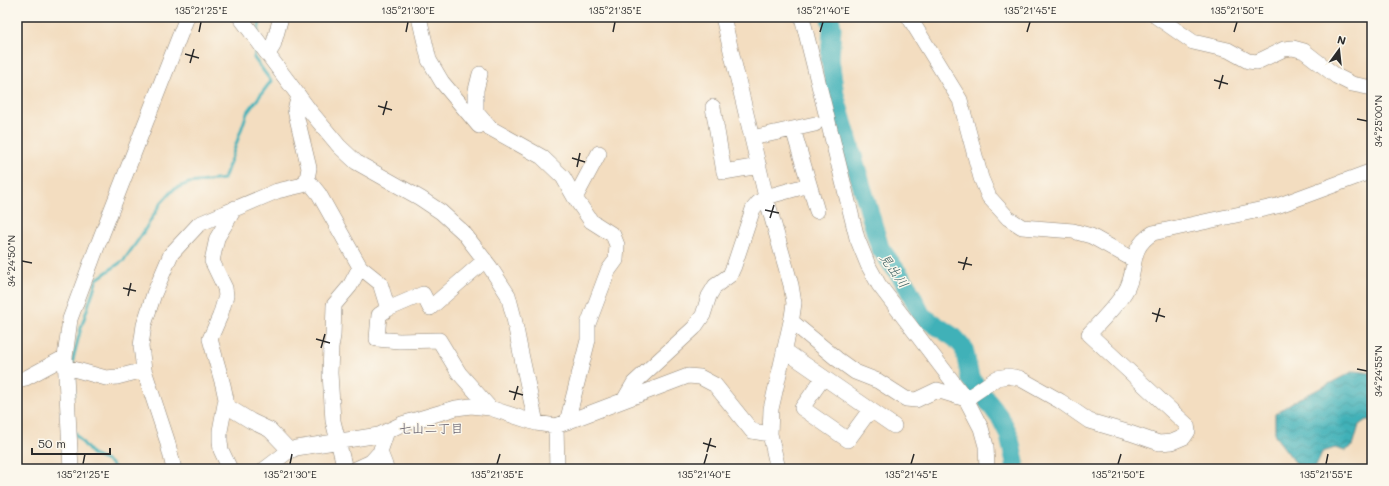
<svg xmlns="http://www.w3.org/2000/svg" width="1389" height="486" font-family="Mali,'Klee One',sans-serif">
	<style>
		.water { fill: url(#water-waves); stroke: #366e72 }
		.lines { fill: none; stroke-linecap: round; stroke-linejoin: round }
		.stream { stroke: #41b1b8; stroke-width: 3 }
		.river { stroke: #41b1b8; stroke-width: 19 }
		.minor-casing { stroke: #8f8476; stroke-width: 16 }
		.minor { stroke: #fff; stroke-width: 15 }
		.ticks { fill: none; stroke: #2b2b2b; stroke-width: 1.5 }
		.labels { text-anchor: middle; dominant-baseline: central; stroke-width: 3; stroke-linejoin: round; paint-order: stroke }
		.water-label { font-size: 13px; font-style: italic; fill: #335a5c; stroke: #fbf7ec }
		.neighbourhood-label { font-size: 13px; fill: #5c5665; stroke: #fbf7ec }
		.neatline { fill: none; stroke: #2b2b2b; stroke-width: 1.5 }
		.ticks-label { font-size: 10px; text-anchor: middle; fill: #2b2b2b }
	</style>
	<defs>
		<pattern id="water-waves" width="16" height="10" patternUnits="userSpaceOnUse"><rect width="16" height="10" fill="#41b1b8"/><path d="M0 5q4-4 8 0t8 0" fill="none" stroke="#379096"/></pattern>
	</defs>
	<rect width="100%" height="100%" fill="#fbf7ec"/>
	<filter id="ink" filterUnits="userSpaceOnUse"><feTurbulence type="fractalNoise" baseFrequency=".025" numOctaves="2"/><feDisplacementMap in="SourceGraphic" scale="8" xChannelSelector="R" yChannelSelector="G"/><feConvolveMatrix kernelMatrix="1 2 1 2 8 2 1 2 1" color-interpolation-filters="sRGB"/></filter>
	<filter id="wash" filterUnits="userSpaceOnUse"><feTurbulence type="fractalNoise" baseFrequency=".012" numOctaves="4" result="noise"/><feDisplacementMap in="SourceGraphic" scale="16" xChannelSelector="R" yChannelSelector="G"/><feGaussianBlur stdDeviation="0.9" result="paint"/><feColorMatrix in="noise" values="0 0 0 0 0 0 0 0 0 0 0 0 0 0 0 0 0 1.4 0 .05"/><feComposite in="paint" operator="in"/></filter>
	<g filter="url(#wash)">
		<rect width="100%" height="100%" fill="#f3ddc0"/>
		<path class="water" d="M1354 371 1372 373V420H1366L1359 425 1353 446 1345 451 1335 448 1322 452 1315 469H1302L1298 466 1275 436V414L1291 403Z"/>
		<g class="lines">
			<path class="stream" d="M258 32 261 17
				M73 365V359L81 328 97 279 124 260 141 236 161 203 174 189 189 183 224 179 247 113 271 81 254 58 256 48
				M74 373V395
				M76 433V435L93 455 109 462 116 469"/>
			<path class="river" d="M830 17 832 28 830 59 835 95 880 248 906 284 922 316 955 338 964 348 970 378 1001 419 1009 435 1015 462V469"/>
		</g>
	</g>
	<g filter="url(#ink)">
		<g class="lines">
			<g class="minor-casing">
				<path id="minor" d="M240 17 310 111 339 146 356 162 420 198 441 212 463 232 490 267 508 295 514 318 520 349 536 423
					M419 17 429 60 442 82 479 126
					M723 17 766 197 791 285 794 303 792 317 771 409 770 434 778 469
					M802 17 857 238 868 265 879 285 966 399 981 428 986 446 987 469
					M909 17 960 100 981 178 989 197 1008 218 1022 227 1073 231 1091 236 1134 260
					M1157 17 1193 42 1228 50 1248 61 1257 62 1284 49 1293 48 1304 51 1336 76 1352 84 1372 88
					M268 54 273 46 281 17
					M480 74 476 90V112L490 128 542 157 563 177 575 198 591 221 613 235 617 245 616 260 608 271 588 324V340L567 422
					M713 107 724 172 759 166
					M793 129 817 211
					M752 138 815 124
					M307 179 319 194 360 267 380 283 388 309 423 294 430 308 485 260
					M575 198 599 153
					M388 309 379 315 377 339 399 341 439 340 459 373 490 408
					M791 321 837 359 855 372 878 381 906 399 916 400 937 390 966 399 997 378 1008 376 1019 378 1060 401 1089 421 1130 433 1159 443 1172 442 1184 437 1188 431 1187 425 1089 334C1101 321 1115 307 1125 292 1139 270 1126 250 1153 233L1277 206 1372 171
					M784 350 894 426
					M66 367 106 378 117 377 144 370
					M823 378 802 408 848 440 870 410
					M17 380 26 378 65 357
					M624 400 634 383 694 328 703 315 709 296 715 286 730 275 734 266 753 209 758 203 766 197 809 185
					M225 405 251 421 270 430 290 451
					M556 426 557 469
					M380 452 385 465 386 469
					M71 469 65 357 70 319 95 252 187 17
					M174 469 167 440 144 370 141 346 144 325 154 294 171 254 199 224 277 191 303 185 307 179 309 168 295 110 299 96
					M230 469 221 450 220 441V431L226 399 223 385 210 339 220 316 226 296 225 288 212 261 217 238 235 208
					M265 469 286 453 296 448 379 435 402 424 456 408 471 406 490 408 536 423 556 426 688 376 700 377 715 385 752 431 770 434
					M345 469 333 421 330 373 331 347 333 336 334 305 350 286 360 267
					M356 469 371 462 380 452 387 431"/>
			</g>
			<use href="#minor" class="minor"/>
		</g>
	</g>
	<path class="ticks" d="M199 32 201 22M406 32 408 22M613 32 615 22M820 32 823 22M1027 32 1030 22M1234 32 1237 22M185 54 199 58M190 63 194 49M1214 80 1228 84M1219 89 1223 75M378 106 392 110M383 115 387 101M1357 119 1367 121M572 158 585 162M577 167 580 153M765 210 779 213M770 218 774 205M22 261 32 263M958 262 972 265M963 270 967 257M123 288 136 291M128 296 131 283M1152 313 1165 317M1156 322 1160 308M316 339 330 343M321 348 325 334M1357 369 1367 371M509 391 523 395M514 400 518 386M703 443 716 447M707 452 711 438M83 464 85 454M290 464 292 454M497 464 500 454M704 464 707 454M911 464 914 454M1118 464 1121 454M1326 464 1328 454"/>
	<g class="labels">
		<g class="water-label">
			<text transform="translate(895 270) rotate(55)">見出川</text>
		</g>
		<g class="neighbourhood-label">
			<text x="431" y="427">七山二丁目</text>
		</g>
	</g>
	<rect width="1389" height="486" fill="none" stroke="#fbf7ec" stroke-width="44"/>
	<g transform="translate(1339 50) rotate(15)" stroke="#fbf7ec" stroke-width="3" paint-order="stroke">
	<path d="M0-3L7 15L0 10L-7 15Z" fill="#2b2b2b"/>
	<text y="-6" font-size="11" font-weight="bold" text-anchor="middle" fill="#2b2b2b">N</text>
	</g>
	<path d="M32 448v6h78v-6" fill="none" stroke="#2b2b2b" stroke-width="2"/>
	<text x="38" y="448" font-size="12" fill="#2b2b2b" stroke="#fbf7ec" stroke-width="3" paint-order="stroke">50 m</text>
	<rect x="22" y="22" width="1345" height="442" class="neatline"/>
	<g class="ticks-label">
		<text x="201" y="14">135°21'25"E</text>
		<text x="408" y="14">135°21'30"E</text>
		<text x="615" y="14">135°21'35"E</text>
		<text x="823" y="14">135°21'40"E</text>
		<text x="1030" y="14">135°21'45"E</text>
		<text x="1237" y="14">135°21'50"E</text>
		<text transform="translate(1378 121) rotate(-90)" y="4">34°25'00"N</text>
		<text transform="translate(11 261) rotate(-90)" y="4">34°24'50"N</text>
		<text transform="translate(1378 371) rotate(-90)" y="4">34°24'55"N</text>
		<text x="83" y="478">135°21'25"E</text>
		<text x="290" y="478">135°21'30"E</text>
		<text x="497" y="478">135°21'35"E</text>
		<text x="704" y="478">135°21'40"E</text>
		<text x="911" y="478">135°21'45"E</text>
		<text x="1118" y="478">135°21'50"E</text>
		<text x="1326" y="478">135°21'55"E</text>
	</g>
</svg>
